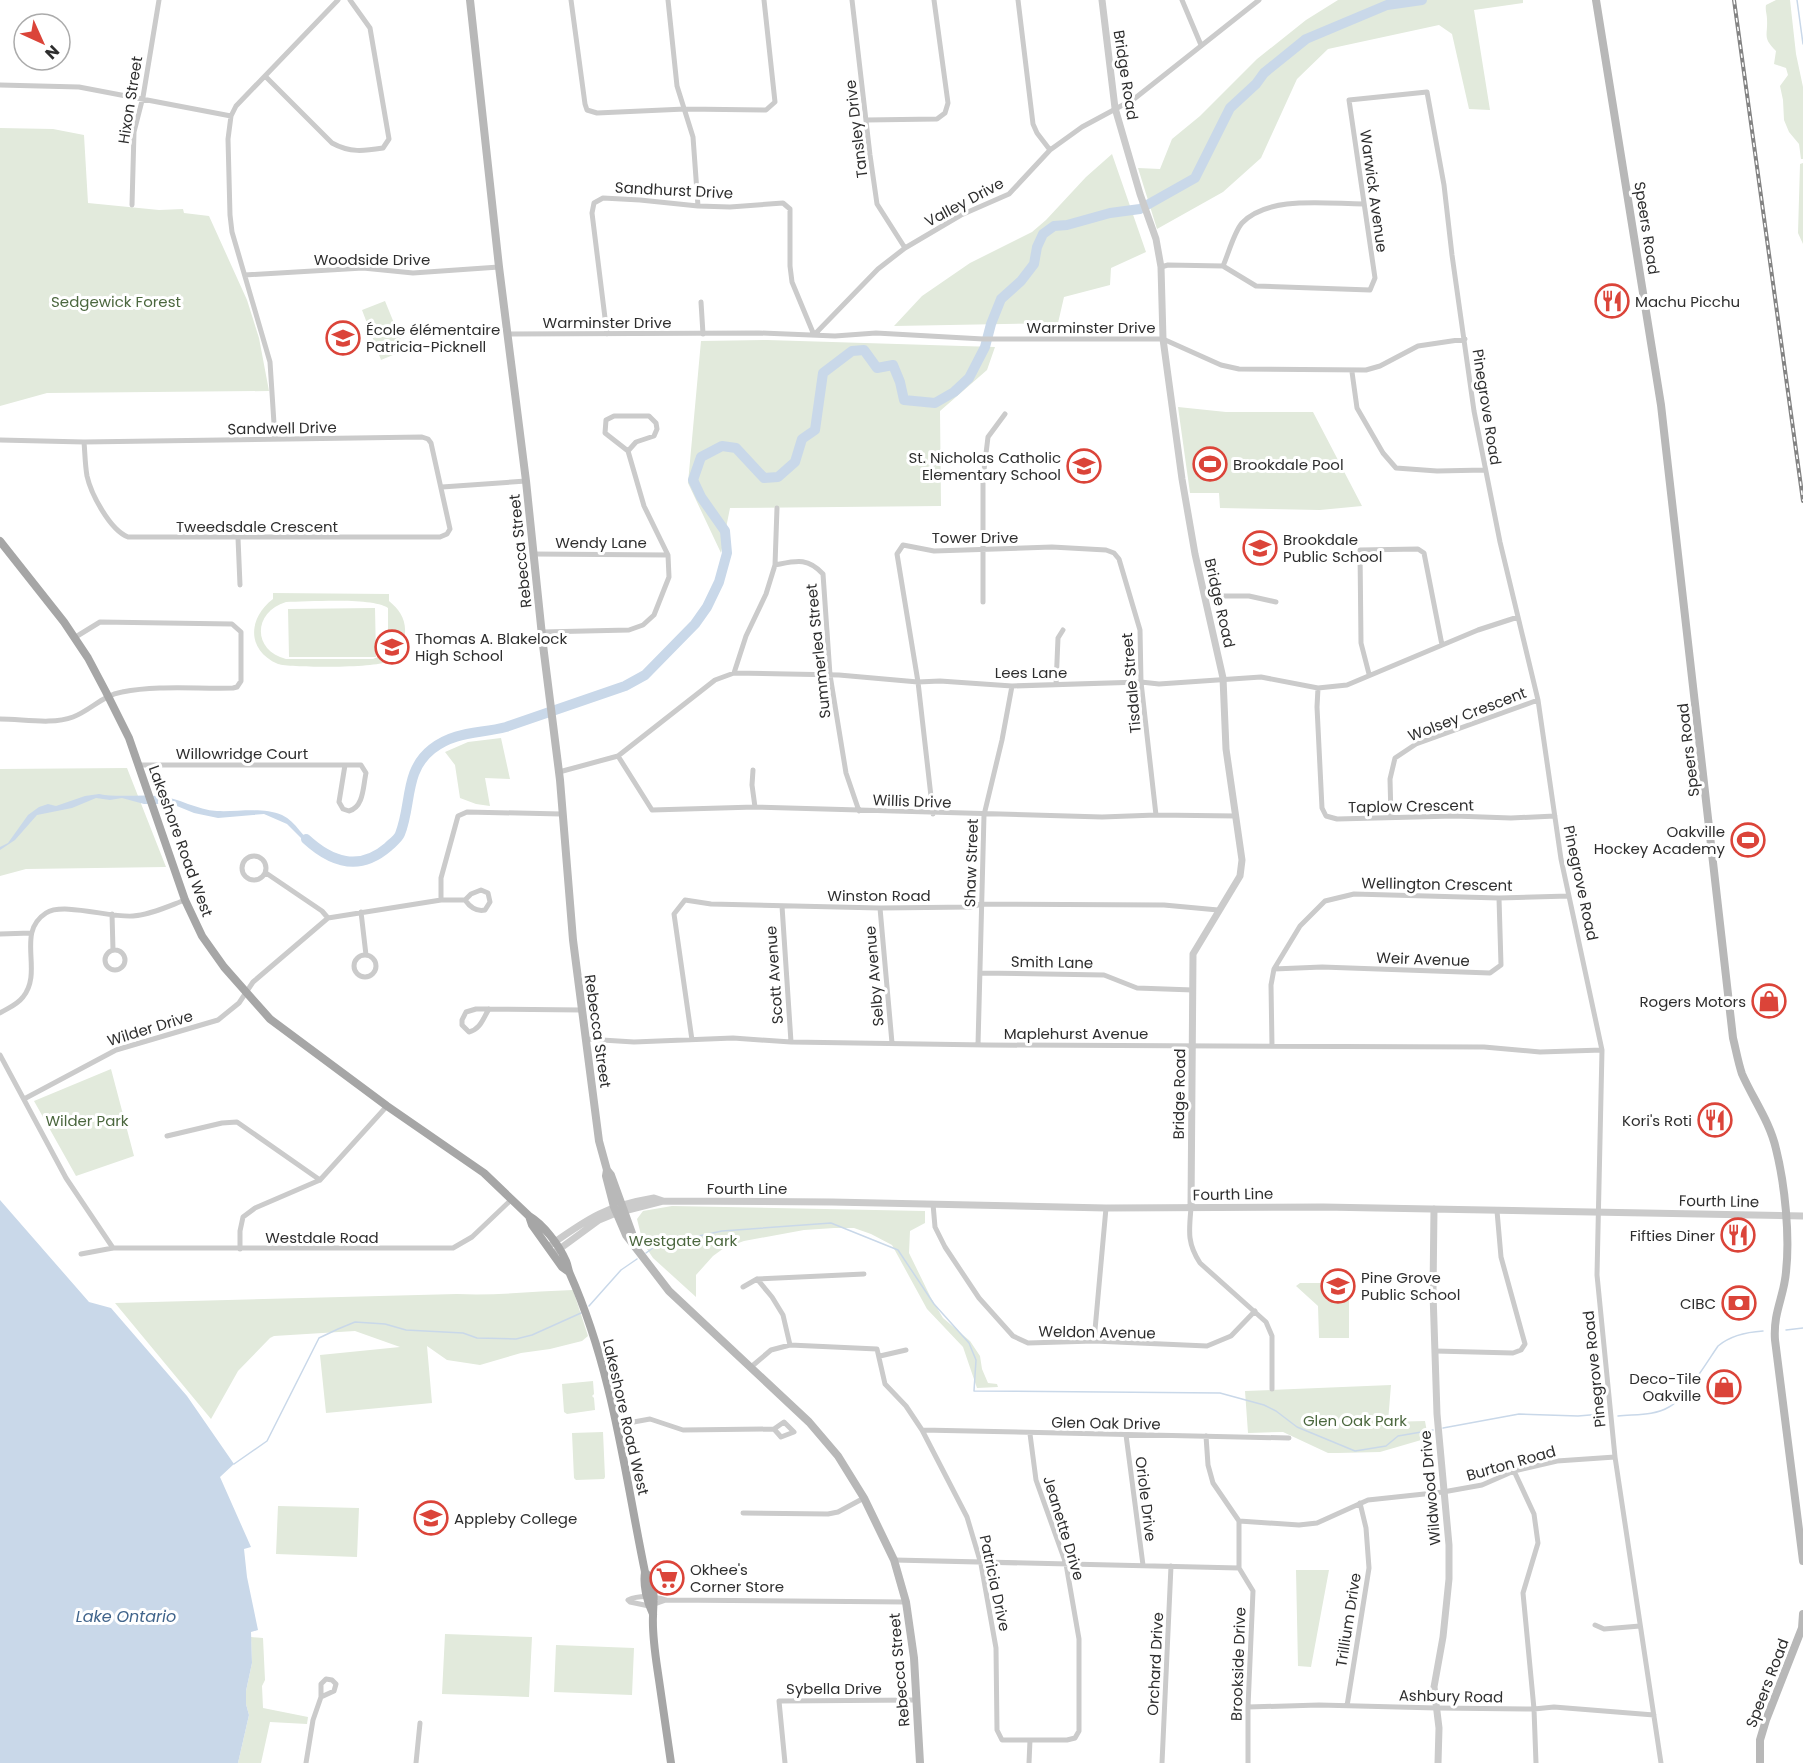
<svg xmlns="http://www.w3.org/2000/svg" width="1803" height="1763" font-family="Poppins,sans-serif">
	<style>
		.green { fill: #e2eadc; fill-rule: evenodd }
		.water { fill: #c9d8e9 }
		.lines { fill: none; stroke-linecap: round; stroke-linejoin: round }
		.stream { stroke: #c9d8e9; stroke-width: 1.5 }
		.river { stroke: #c9d8e9; stroke-width: 10 }
		.minor { stroke: #cbcbcb; stroke-width: 5 }
		.tertiary { stroke: #cbcbcb; stroke-width: 7 }
		.secondary { stroke: #b8b8b8; stroke-width: 8 }
		.primary { stroke: #a6a6a6; stroke-width: 8 }
		.rail-casing { stroke: #838383; stroke-width: 4 }
		.rail { stroke: #fff; stroke-width: 1.5; stroke-dasharray: 4.5; stroke-linecap: butt }
		.labels { text-anchor: middle; dominant-baseline: central; stroke-width: 6; stroke-linejoin: round; paint-order: stroke }
		.street-label { font-size: 15px; fill: #2e2e2e; stroke: #fff }
		.park-label { font-size: 15px; fill: #4b673e; stroke: #fff }
		.poi-label { font-size: 15px; fill: #2e2e2e; stroke: #fff; text-anchor: start }
		.water-label { font-size: 16px; font-style: italic; fill: #40648b; stroke: #fff }
	</style>
	<rect width="100%" height="100%" fill="#fff"/>
	<path class="green" d="M1338 0H1523V3L1474 10 1490 110 1469 109 1452 34 1439 25 1328 49 1297 79 1261 158 1223 192 1157 229 1138 168 1160 169 1172 139 1200 116 1257 59 1306 20Z
		M1776 0H1790L1796 54 1803 87V159H1801L1799 144 1789 132 1784 120 1783 100 1780 86 1788 75 1786 68 1774 64 1776 51C1762 37 1768 36 1767 19 1767 14 1765 10 1766 5Z
		M0 128 53 129 84 135 88 203 159 210 183 209 184 213 209 216 247 300 259 338 269 391 47 393 0 406Z
		M1112 154 1146 252 1111 268 1110 285 1064 297 1058 323 894 326 922 296 970 263 1032 232 1046 220 1086 177Z
		M1803 163V244L1798 233 1800 164Z
		M385 301 405 350 381 360 362 310Z
		M767 340 995 347 987 370 940 411 941 506 730 508 721 553 688 483 701 341Z
		M1178 407 1226 412H1313L1362 506 1320 510 1220 508 1219 493H1190Z
		M273 593 389 594V601C399 609 406 619 405 633 404 645 397 657 385 662 373 668 292 668 278 664 246 650 248 618 273 599ZM286 602C308 602 371 597 388 608V653L373 659H286C252 650 253 612 286 602Z
		M375 608 376 657H289L288 609Z
		M501 738 510 779 485 778 490 806 476 804 460 798 455 765 445 752 468 742Z
		M127 768 166 867 26 869 0 876V769Z
		M111 1069 134 1156 76 1176 34 1101Z
		M672 1206 925 1211V1223L910 1231 909 1253 931 1298 943 1318 970 1341 980 1356 982 1369 988 1383 997 1384 998 1387 977 1388 963 1347 927 1309 892 1245 871 1234 854 1228H834L804 1230 744 1241 724 1248 713 1256 696 1275V1297L653 1258 643 1243 637 1219 643 1211Z
		M1300 1283H1349V1338H1319L1318 1306 1296 1286Z
		M573 1290 588 1336 582 1341 550 1349 521 1353 480 1365 447 1360 427 1346 432 1403 326 1413 320 1355 400 1347 355 1331 274 1336 270 1338 238 1371 211 1419 115 1303 457 1294C496 1296 535 1291 573 1290Z
		M593 1381 594 1394 592 1396 594 1398 595 1410 567 1414 564 1412 562 1384Z
		M1391 1385 1388 1422 1425 1421 1428 1438 1380 1452 1337 1453H1328L1283 1432 1248 1433 1245 1391Z
		M603 1432 605 1477 604 1479 576 1480 574 1478 572 1433Z
		M278 1506 359 1508 357 1557 276 1554Z
		M1296 1570H1329L1311 1667 1298 1666Z
		M445 1634 532 1637 529 1697 442 1694Z
		M251 1637 263 1638 265 1680 262 1686 263 1708 308 1717 307 1724 270 1722 261 1763H238L249 1715 246 1704V1691L252 1663Z
		M556 1645 634 1648 632 1695 554 1692Z"/>
	<path class="water" d="M1205 453H1216V475H1205Z
		M99 794C119 798 139 794 159 796 179 798 197 810 217 811 238 812 263 807 282 815 297 822 302 838 316 846L313 850 287 824 264 814 218 818 194 813 172 804H144L122 798 110 800 96 798 72 808 37 815 15 840 0 850V847L8 843 28 815 39 807 48 804 56 806 85 796Z
		M0 1200 89 1302 111 1308 187 1396 234 1464 220 1477 251 1547 244 1549 247 1577 258 1630 251 1632 252 1663 246 1691V1704L249 1715 238 1763H0Z"/>
	<g class="lines">
		<path class="stream" d="M1797 0 1803 44
			M646 1253 657 1245 722 1231 831 1223 898 1250 934 1304 969 1343 976 1360 974 1391 1220 1393 1264 1405 1276 1411 1297 1427 1355 1451 1386 1446 1398 1436 1433 1430
			M589 1306 621 1270 637 1259
			M1786 1330 1803 1328
			M1618 1416C1634 1414 1654 1416 1669 1407 1685 1399 1707 1362 1718 1346 1731 1335 1747 1332 1763 1331
			M1443 1428 1519 1414 1578 1416 1602 1414
			M234 1464 267 1441 319 1338 338 1329 355 1322 385 1324 406 1330 463 1333 477 1338 516 1339 532 1335 581 1313"/>
		<path class="river" d="M306 839C331 862 359 872 388 847 392 843 398 839 400 834 412 804 404 771 432 749 455 731 479 734 506 727L625 686 645 675 695 624 707 607 719 582 727 553 725 531 701 497 693 480 701 457 722 446 736 448 764 478 778 477 795 462 802 439 815 430 823 373 852 351 864 350 877 368 893 365 900 382 904 400 935 403 954 392 969 378 985 347 991 324 1001 299 1021 281 1034 264 1037 247 1043 234 1054 226 1067 225 1110 213 1140 209 1195 178 1230 108 1256 84 1264 73 1306 39 1387 5 1422 0"/>
		<path class="minor" d="M571 0 585 104 587 110 597 113 685 109 766 110 775 102 764 0
			M668 0 677 86 693 137 698 206
			M852 0 870 155 877 204 905 248
			M1018 0 1033 124 1037 133 1050 150
			M1182 0 1201 45
			M265 76 332 143C350 153 364 151 383 148L389 139 370 28 350 0
			M0 85 79 87 231 116
			M866 120 937 119 945 113 948 103 934 0
			M132 205 134 132 143 97 159 0
			M1223 266C1228 255 1234 232 1242 223 1269 195 1327 204 1363 204
			M1161 267 1168 265 1223 266 1256 286 1370 290 1375 278 1349 100 1427 92 1444 185 1452 255 1474 411 1500 542 1538 700 1561 859 1602 1050 1597 1275 1615 1457 1661 1763
			M245 275 363 268 413 273 499 267
			M701 302 703 334
			M509 334 759 333 835 336 876 333 983 339H1163L1221 365 1239 369 1366 370 1380 366 1418 346 1465 339
			M607 334 592 213 594 203 603 198 640 200 698 206 730 207 783 203 790 209V266L792 282 814 335
			M814 335 878 269 905 248 961 215 1009 194 1050 150 1082 127 1134 99 1259 0
			M1352 372 1357 408 1383 453 1396 468 1437 471 1485 470
			M275 439 270 362 232 232 230 215 228 139 231 116 236 106 338 0
			M0 440 84 442 422 437 428 439 431 443 450 529 447 534 440 537H128C110 530 91 494 87 476 85 465 85 453 84 442
			M442 487 526 481
			M238 538 240 585
			M533 554 668 555
			M775 565C796 561 807 557 823 574L830 675 846 773 859 811
			M1206 596H1249L1276 602
			M983 602V478L988 437 1005 414
			M542 632 629 630 643 625 654 615 669 577 668 555 644 506 628 451 605 433 606 420 614 416H649L656 423 657 429 654 436 636 442 628 451
			M734 673 746 636 766 594 775 565 777 508
			M1369 674 1361 643 1360 550 1418 549 1424 553 1442 645
			M1056 685 1058 638 1063 630
			M1318 688 1317 707 1322 808 1326 816 1337 819 1454 816 1511 818 1555 816
			M0 719C23 719 52 725 73 717 91 710 103 695 122 692 158 685 196 689 233 688L237 687 241 681V632L232 624 100 622 74 638
			M618 756 652 810 755 807 1102 817 1156 815 1236 816
			M139 765H361L366 773C363 786 364 807 349 811L343 809 339 802 345 765
			M753 770 752 785 755 807
			M559 772 618 756 715 680 734 673 839 675 918 682 940 681 1012 686 1141 682 1159 684 1261 677 1318 688 1347 685 1478 630 1518 617
			M933 814 918 682 897 554 903 545 934 551 1052 547 1106 550 1114 553 1119 559 1140 630 1141 682 1156 815
			M1391 817 1390 779 1395 758 1416 744 1538 700
			M242 868a12 12 0 1 1 24 0a12 12 0 1 1-24 0Z
			M266 873 322 911 328 918
			M441 900V878L458 816 467 812 561 814
			M782 906 791 1042
			M880 908 892 1043
			M361 912 366 955
			M112 914 113 950
			M0 934 31 933
			M105 960a10 10 0 1 1 20 0a10 10 0 1 1-20 0Z
			M354 966a11 11 0 1 1 22 0a11 11 0 1 1-22 0Z
			M1274 969 1322 967 1490 973 1501 965 1499 898
			M980 973 1104 975 1137 988 1193 990
			M489 1009C483 1018 481 1029 469 1032L462 1025V1020L466 1012 476 1009H489L582 1010
			M0 1013C8 1008 17 1005 23 997 44 971 15 933 46 913 63 902 111 918 133 916 150 915 169 906 185 900
			M586 1039 634 1042 733 1038 791 1042 986 1045 1484 1047 1540 1052 1602 1050
			M692 1040 674 914 685 900 711 904 880 908 971 907 981 904 1164 905 1218 910
			M978 1045 984 815 1002 740 1012 686
			M1272 1046 1271 985 1274 969 1300 926 1325 901 1354 894 1499 898 1569 896
			M0 1055 66 1178 113 1248
			M24 1099 116 1050 218 1020 239 1003 253 982 328 918 441 900H465L471 894 481 890 488 893 490 902 485 910C476 912 470 907 465 900
			M167 1136 222 1123 237 1122 320 1180
			M933 1204 935 1227 945 1247 979 1298 1013 1336 1028 1343 1094 1341 1207 1346 1231 1336 1255 1311
			M1191 1208C1189 1231 1187 1243 1200 1263L1266 1322 1272 1336V1389
			M240 1249V1231L243 1217 255 1208 320 1180 387 1106
			M81 1254 113 1248H453L472 1237 512 1199
			M757 1279 772 1297 783 1315 790 1345
			M743 1287 757 1279 864 1274
			M1094 1341 1106 1208
			M1435 1351 1513 1353 1521 1350 1525 1344 1501 1257 1497 1211
			M880 1356 906 1350
			M751 1367 771 1350 790 1345 877 1349 885 1384 906 1406 922 1430 967 1517 981 1564 996 1648 997 1730 1002 1740H1067L1075 1738 1079 1731V1639L1066 1564 1036 1480 1030 1434
			M617 1425 650 1419 683 1430 774 1429 784 1422 794 1432 781 1437 774 1429
			M922 1430 1289 1438
			M1126 1435 1143 1565
			M1206 1436 1208 1465 1213 1483 1239 1521V1568L1253 1591 1248 1707V1763
			M1514 1471 1534 1514 1538 1543 1523 1593 1534 1709 1536 1763
			M743 1513 828 1514 838 1512 864 1498
			M1239 1521 1299 1525 1317 1523 1368 1500 1443 1492 1482 1485 1514 1471 1557 1461 1615 1457
			M894 1560 1239 1568
			M666 1600 649 1606 630 1602 628 1600C639 1595 655 1596 666 1600L906 1602
			M1595 1625 1604 1629 1640 1626
			M1347 1706 1369 1568 1366 1528 1360 1503
			M1248 1707 1319 1705 1437 1708 1534 1709 1554 1707 1654 1715
			M306 1763 313 1720 321 1697V1684L326 1679 332 1680 336 1684 334 1691 321 1697
			M416 1763 420 1723
			M785 1763 779 1701 916 1700
			M1029 1763 1030 1740
			M1162 1763 1171 1566"/>
		<path class="tertiary" d="M1102 0 1115 108 1140 194 1156 239 1161 267 1163 339 1182 479 1195 554 1223 678 1226 749 1242 860 1240 876 1193 954 1191 1208
			M1434 1209 1433 1293 1437 1414 1449 1545V1579L1443 1637 1434 1687 1439 1728 1438 1763
			M552 1244C590 1217 607 1206 654 1198L663 1201 832 1202 1106 1208 1323 1207 1803 1216
			M554 1253 599 1220 616 1213 663 1201"/>
		<path class="secondary" d="M470 0 499 267 526 481 543 645 560 780 573 940 599 1141 607 1170 611 1175 632 1233 633 1242
			M1596 0 1661 405 1733 1038C1736 1050 1738 1062 1742 1074 1753 1099 1770 1122 1776 1149 1785 1185 1790 1236 1786 1272 1784 1297 1773 1312 1775 1340L1803 1561
			M607 1170 606 1176 614 1207 626 1235 669 1291 809 1422 838 1456 864 1498 894 1560 906 1602 914 1658 920 1763
			M1760 1763V1740L1766 1720 1802 1628 1803 1614"/>
		<path class="primary" d="M0 541 64 622 88 658 106 692 129 738 185 900 202 936 224 967 270 1019 387 1106 484 1173 529 1216C544 1225 559 1245 566 1261 568 1266 568 1270 570 1274 613 1371 624 1470 645 1572 643 1585 647 1602 653 1614
			M529 1216 532 1225 562 1267 569 1272
			M645 1572C657 1584 653 1601 653 1616 652 1637 656 1659 659 1680 663 1708 667 1735 671 1763"/>
		<g class="rail-casing">
			<path id="rail" d="M1734 0 1803 501"/>
		</g>
		<use href="#rail" class="rail"/>
	</g>
	<defs>
		<g id="restaurant-ring" transform="scale(1.725)"><circle r="9.5" fill="#fff" stroke="#db4439" stroke-width="1.5"/><path d="M-5-6h1v4h1v-4h1v4h1v-4h1v5L-1.5 .5V6h-2V.5L-5-1ZM5-6V6H3V1.5H1.5Q1.5-4 5-6Z" fill="#db4439"/></g>
		<g id="school-ring" transform="scale(1.725)"><circle r="9.5" fill="#fff" stroke="#db4439" stroke-width="1.5"/><path d="M0-5L7-2L0 1L-7-2ZM-4 1L0 2.5L4 1V4Q0 6-4 4Z" fill="#db4439"/></g>
		<g id="stadium-ring" transform="scale(1.725)"><circle r="9.5" fill="#fff" stroke="#db4439" stroke-width="1.5"/><path d="M0-5a6.5 5 0 1 0 0 10a6.5 5 0 1 0 0-10ZM-3.5-1.8h7v3.6h-7Z" fill="#db4439"/></g>
		<g id="shop-ring" transform="scale(1.725)"><circle r="9.5" fill="#fff" stroke="#db4439" stroke-width="1.5"/><path d="M-5-2.5h2.3a2.7 3.5 0 0 1 5.4 0H5L5.5 6h-11ZM-1.5-2.5h3a1.5 2.3 0 0 0-3 0Z" fill="#db4439"/></g>
		<g id="bank-ring" transform="scale(1.725)"><circle r="9.5" fill="#fff" stroke="#db4439" stroke-width="1.5"/><path d="M-6-4H6V4H-6ZM0-2.3a2.3 2.3 0 1 0 0 4.6a2.3 2.3 0 1 0 0-4.6Z" fill="#db4439"/></g>
		<g id="supermarket-ring" transform="scale(1.725)"><circle r="9.5" fill="#fff" stroke="#db4439" stroke-width="1.5"/><path d="M-6-5.5h2.5l.6 2H6L4.5 2H-2.5L-4.4-4H-6ZM-1.5 3.2a1.3 1.3 0 1 0 .1 0ZM3 3.2a1.3 1.3 0 1 0 .1 0Z" fill="#db4439"/></g>
	</defs>
	<g fill-rule="evenodd">
		<use href="#restaurant-ring" x="1612" y="301"/>
		<use href="#school-ring" x="343" y="338"/>
		<use href="#stadium-ring" x="1210" y="464"/>
		<use href="#school-ring" x="1084" y="466"/>
		<use href="#school-ring" x="1260" y="548"/>
		<use href="#school-ring" x="392" y="647"/>
		<use href="#stadium-ring" x="1748" y="840"/>
		<use href="#shop-ring" x="1769" y="1001"/>
		<use href="#restaurant-ring" x="1715" y="1120"/>
		<use href="#restaurant-ring" x="1738" y="1235"/>
		<use href="#school-ring" x="1338" y="1286"/>
		<use href="#bank-ring" x="1739" y="1303"/>
		<use href="#shop-ring" x="1724" y="1387"/>
		<use href="#school-ring" x="431" y="1518"/>
		<use href="#supermarket-ring" x="667" y="1578"/>
	</g>
	<g class="labels">
		<g class="street-label">
			<text transform="translate(1126 75) rotate(81)">Bridge Road</text>
			<text transform="translate(130 100) rotate(-81)">Hixon Street</text>
			<text transform="translate(856 129) rotate(-97)">Tansley Drive</text>
			<text transform="translate(674 190) rotate(3)">Sandhurst Drive</text>
			<text transform="translate(1374 191) rotate(82)">Warwick Avenue</text>
			<text transform="translate(964 202) rotate(-28)">Valley Drive</text>
			<text transform="translate(1647 228) rotate(81)">Speers Road</text>
			<text x="372" y="259">Woodside Drive</text>
			<text x="607" y="322">Warminster Drive</text>
			<text x="1091" y="327">Warminster Drive</text>
			<text transform="translate(1487 407) rotate(81)">Pinegrove Road</text>
			<text transform="translate(282 428) rotate(-1)">Sandwell Drive</text>
			<text x="257" y="526">Tweedsdale Crescent</text>
			<text x="975" y="537">Tower Drive</text>
			<text x="601" y="542">Wendy Lane</text>
			<text transform="translate(520 551) rotate(-96)">Rebecca Street</text>
			<text transform="translate(1220 603) rotate(77)">Bridge Road</text>
			<text transform="translate(818 651) rotate(-96)">Summerlea Street</text>
			<text x="1031" y="672">Lees Lane</text>
			<text transform="translate(1131 683) rotate(-95)">Tisdale Street</text>
			<text transform="translate(1467 714) rotate(-21)">Wolsey Crescent</text>
			<text transform="translate(1688 750) rotate(-97)">Speers Road</text>
			<text x="242" y="753">Willowridge Court</text>
			<text transform="translate(912 801) rotate(2)">Willis Drive</text>
			<text transform="translate(1411 806) rotate(-1)">Taplow Crescent</text>
			<text transform="translate(181 841) rotate(70)">Lakeshore Road West</text>
			<text transform="translate(971 863) rotate(-88)">Shaw Street</text>
			<text transform="translate(1581 883) rotate(78)">Pinegrove Road</text>
			<text transform="translate(1437 884) rotate(1)">Wellington Crescent</text>
			<text x="879" y="895">Winston Road</text>
			<text transform="translate(1423 959) rotate(2)">Weir Avenue</text>
			<text transform="translate(1052 962) rotate(1)">Smith Lane</text>
			<text transform="translate(774 975) rotate(-94)">Scott Avenue</text>
			<text transform="translate(874 976) rotate(-95)">Selby Avenue</text>
			<text transform="translate(150 1028) rotate(-17)">Wilder Drive</text>
			<text transform="translate(598 1031) rotate(82)">Rebecca Street</text>
			<text x="1076" y="1033">Maplehurst Avenue</text>
			<text transform="translate(1179 1094) rotate(-89)">Bridge Road</text>
			<text x="747" y="1188">Fourth Line</text>
			<text transform="translate(1233 1194) rotate(-1)">Fourth Line</text>
			<text transform="translate(1719 1201) rotate(1)">Fourth Line</text>
			<text x="322" y="1237">Westdale Road</text>
			<text transform="translate(1097 1332) rotate(1)">Weldon Avenue</text>
			<text transform="translate(1594 1369) rotate(-96)">Pinegrove Road</text>
			<text transform="translate(626 1417) rotate(77)">Lakeshore Road West</text>
			<text transform="translate(1106 1423) rotate(1)">Glen Oak Drive</text>
			<text transform="translate(1511 1463) rotate(-16)">Burton Road</text>
			<text transform="translate(1430 1488) rotate(-95)">Wildwood Drive</text>
			<text transform="translate(1146 1499) rotate(83)">Oriole Drive</text>
			<text transform="translate(1064 1528) rotate(73)">Jeanette Drive</text>
			<text transform="translate(995 1583) rotate(78)">Patricia Drive</text>
			<text transform="translate(1348 1620) rotate(-81)">Trillium Drive</text>
			<text transform="translate(1155 1664) rotate(-87)">Orchard Drive</text>
			<text transform="translate(1238 1664) rotate(-88)">Brookside Drive</text>
			<text transform="translate(899 1670) rotate(-95)">Rebecca Street</text>
			<text transform="translate(1767 1683) rotate(-69)">Speers Road</text>
			<text x="834" y="1688">Sybella Drive</text>
			<text transform="translate(1451 1696) rotate(1)">Ashbury Road</text>
		</g>
		<g class="park-label">
			<text x="116" y="301">Sedgewick Forest</text>
			<text x="87" y="1120">Wilder Park</text>
			<text x="683" y="1240">Westgate Park</text>
			<text x="1355" y="1420">Glen Oak Park</text>
		</g>
		<g class="poi-label">
			<text x="1635" y="301">Machu Picchu</text>
			<text x="366" y="329">École élémentaire<tspan x="366" dy="17">Patricia-Picknell</tspan></text>
			<text x="1061" y="457" text-anchor="end">St. Nicholas Catholic<tspan x="1061" dy="17">Elementary School</tspan></text>
			<text x="1233" y="464">Brookdale Pool</text>
			<text x="1283" y="539">Brookdale<tspan x="1283" dy="17">Public School</tspan></text>
			<text x="415" y="638">Thomas A. Blakelock<tspan x="415" dy="17">High School</tspan></text>
			<text x="1725" y="831" text-anchor="end">Oakville<tspan x="1725" dy="17">Hockey Academy</tspan></text>
			<text x="1746" y="1001" text-anchor="end">Rogers Motors</text>
			<text x="1692" y="1120" text-anchor="end">Kori's Roti</text>
			<text x="1715" y="1235" text-anchor="end">Fifties Diner</text>
			<text x="1361" y="1277">Pine Grove<tspan x="1361" dy="17">Public School</tspan></text>
			<text x="1716" y="1303" text-anchor="end">CIBC</text>
			<text x="1701" y="1378" text-anchor="end">Deco-Tile<tspan x="1701" dy="17">Oakville</tspan></text>
			<text x="454" y="1518">Appleby College</text>
			<text x="690" y="1569">Okhee's<tspan x="690" dy="17">Corner Store</tspan></text>
		</g>
		<g class="water-label">
			<text x="126" y="1616">Lake Ontario</text>
		</g>
	</g>
	<g transform="translate(42 42) rotate(135)"><circle r="28" fill="#ffffff" stroke="#ababab" stroke-width="1.5"/>
	<path d="M0-4.5L10 22L0 15L-10 22Z" fill="#db4439"/>
	<text y="-9" font-size="16" font-weight="bold" text-anchor="middle" fill="#2e2e2e">N</text>
	</g>
</svg>
